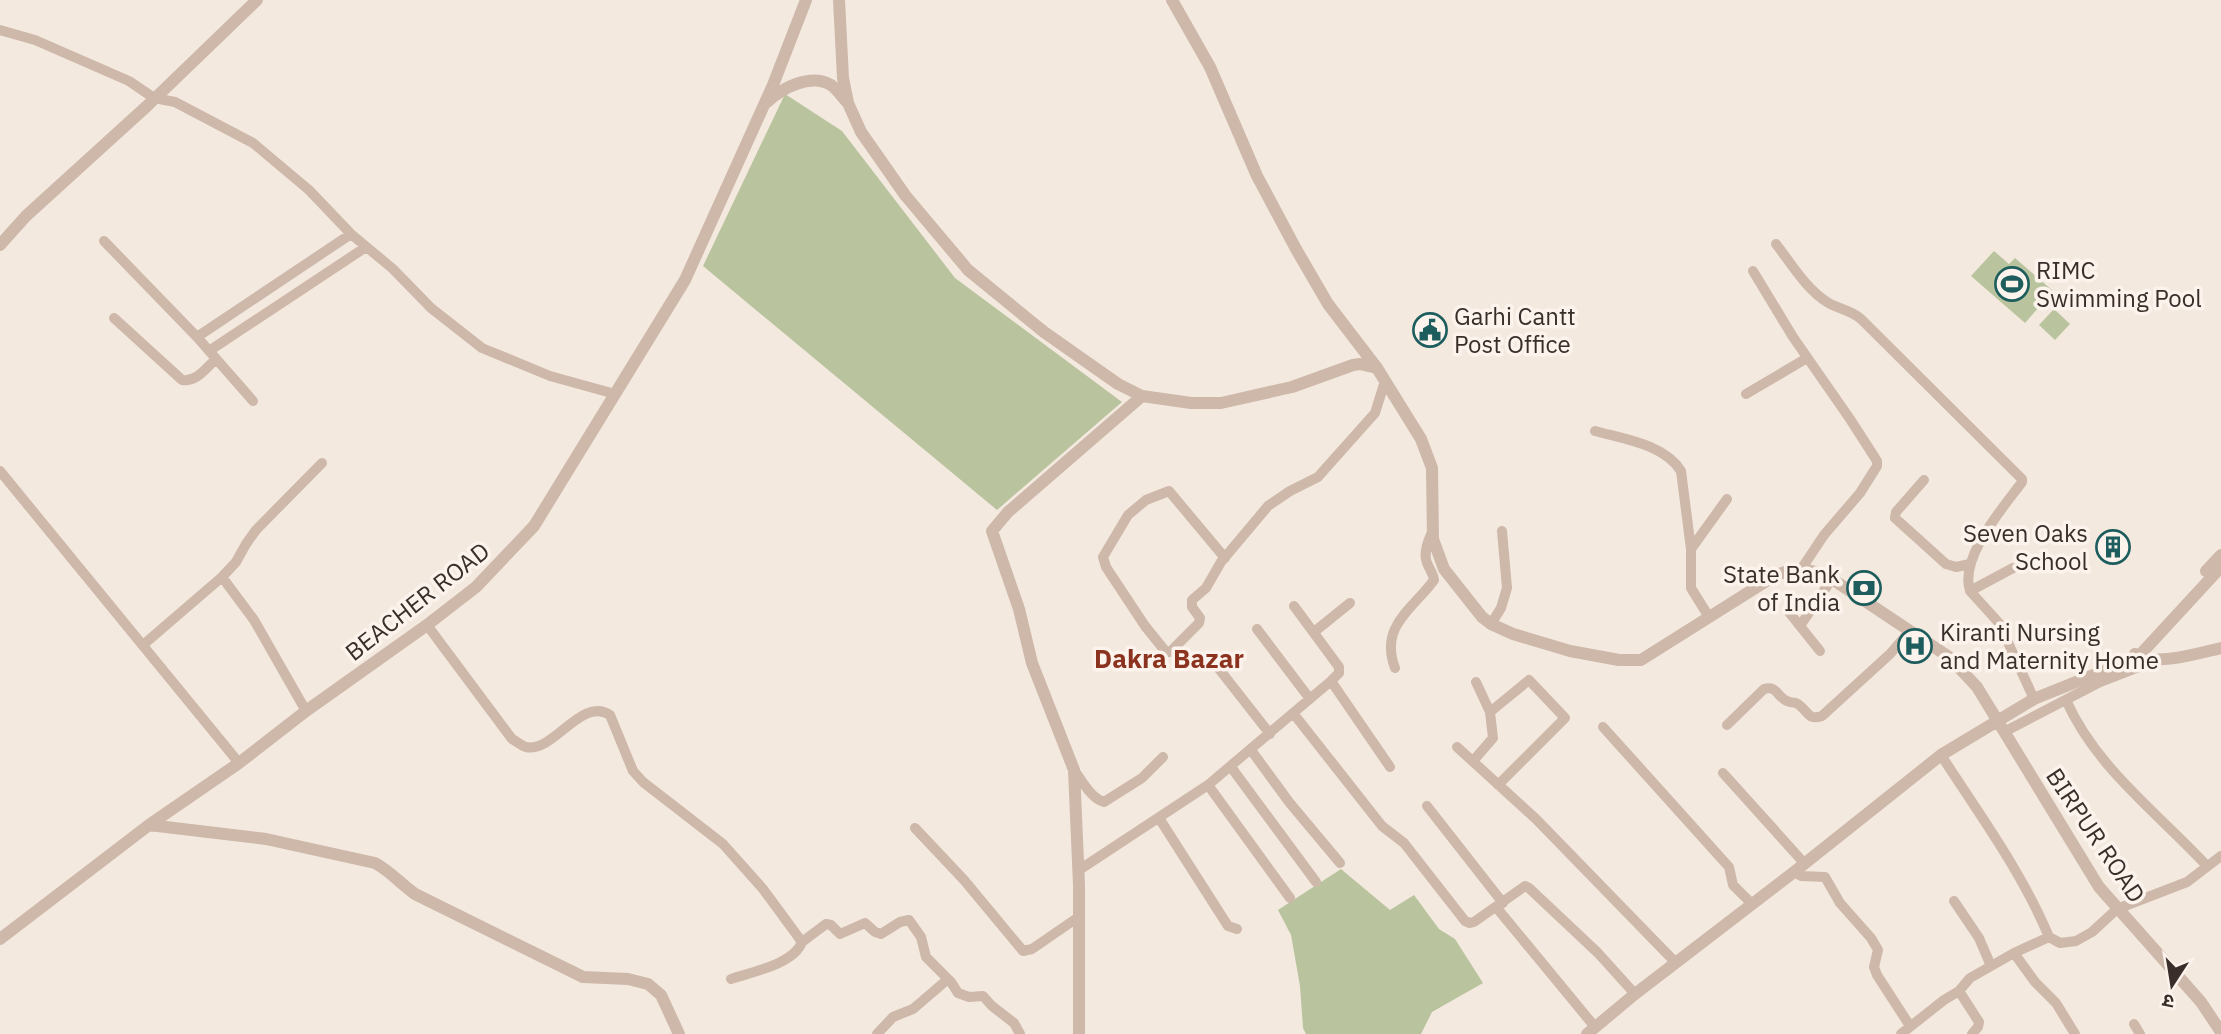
<svg xmlns="http://www.w3.org/2000/svg" width="2221" height="1034" font-family="'IBM Plex Sans','Noto Sans Devanagari',sans-serif">
	<style>
		.green { fill: #b9c49e }
		.lines { fill: none; stroke-linecap: round; stroke-linejoin: round }
		.minor { stroke: #cdb8aa; stroke-width: 10 }
		.tertiary { stroke: #cdb8aa; stroke-width: 12 }
		.labels { text-anchor: middle; dominant-baseline: central; stroke-width: 7; stroke-linejoin: round; paint-order: stroke }
		.poi-label { font-size: 24px; fill: #3a2e2a; stroke: #fbf3ec; text-anchor: start }
		.street-label { font-size: 24px; fill: #3a2e2a; stroke: #fbf3ec }
		.neighbourhood-label { font-size: 26px; font-weight: bold; fill: #8c331f; stroke: #fbf3ec }
	</style>
	<rect width="100%" height="100%" fill="#f4e9df"/>
	<path class="green" d="M785 94 842 131 955 278 1122 402 997 510 703 266Z
		M1994 251 2009 264 2015 258 2053 291 2025 323 1971 276Z
		M2054 309 2070 324 2055 340 2039 325Z
		M1341 869 1390 910 1414 895 1439 929 1455 939 1483 983 1432 1012 1421 1034H1306L1303 1028 1300 986 1291 935 1278 910Z"/>
	<g class="lines">
		<path class="minor" d="M0 30 35 40 129 81 154 98 175 102 253 143 309 190 351 234 393 269 431 308 482 348 550 376 615 394
			M104 241 197 337 253 401
			M1776 244C1791 263 1806 289 1827 302 1838 309 1851 310 1861 319L2022 479V482C2003 508 1959 557 1970 591L1999 623 2034 699
			M1753 271 1793 337 1850 419 1877 461V466L1860 493 1824 535 1802 568
			M114 318 182 380C197 382 206 368 216 359
			M197 337 351 234
			M209 351 366 247
			M1746 394 1807 358
			M1595 431C1623 439 1664 444 1681 471L1691 549V588L1709 617
			M0 471 239 763
			M1924 480 1896 512 1895 518 1946 564 1956 567 1970 564
			M1691 549 1727 499
			M1225 558 1169 491 1146 500 1128 515 1103 557 1106 567 1145 626 1166 652H1170L1199 623 1200 618 1192 607V600L1206 588 1221 562 1268 506 1290 491 1318 477 1325 469 1375 413 1385 381
			M222 577 254 620 306 711
			M1970 591 2013 568
			M1294 606 1339 667V673L1331 681
			M1788 611 1800 626
			M1491 624 1501 608 1507 588 1502 531
			M427 625 512 739C516 741 522 746 526 747 554 753 581 696 610 715L633 771 643 782 723 844 763 889 802 942 826 924 831 925 840 934 865 923 875 932 881 934 900 922 909 920 921 937 926 957 951 982 958 993 969 997 983 996 992 1006 1014 1023 1020 1034
			M1257 629 1310 699
			M1314 632 1350 603
			M143 645 222 577 236 562 246 544 256 530 322 463
			M1820 651 1800 626 1832 579
			M1212 660 1270 734
			M1395 668C1379 626 1413 609 1434 580 1433 573 1430 570 1427 563 1423 553 1428 541 1432 532
			M1476 682 1490 712
			M2066 700C2096 768 2158 813 2207 866
			M1293 713 1382 826 1404 843 1465 921 1470 923 1474 922 1525 886 1529 888 1598 953 1635 994
			M1727 725 1764 689C1777 685 1777 697 1787 701 1793 704 1793 701 1798 704 1808 711 1808 721 1822 716L1890 654 1910 631
			M1603 727 1729 867 1733 885 1752 904
			M2004 732 2100 682 2157 660
			M1457 747 1536 819 1676 963
			M1251 750 1289 802 1340 863
			M1941 755C1979 814 2022 872 2049 937
			M1473 761 1493 738 1490 712 1529 680 1565 718 1498 785
			M1231 767 1316 882
			M1074 770C1082 781 1091 798 1104 802L1142 778 1163 757
			M1723 773 1804 863
			M1208 785 1290 898
			M1427 806 1503 903
			M1159 818 1228 926 1237 929
			M915 828 964 880 1023 951 1032 949 1080 916
			M1079 870 1208 785 1331 681 1390 767
			M1794 872 1801 876 1825 877 1840 903 1871 938 1878 950 1874 967 1877 975 1910 1026
			M1954 901 1979 938 1991 966
			M1496 907 1595 1027
			M2014 953 2035 982 2056 1003 2075 1034
			M731 979C752 972 794 964 802 942
			M1959 991 1979 1022 1978 1027 1972 1034
			M2134 1024 2140 1034
			M877 1034 893 1017 913 1009 948 979
			M1901 1034 1944 1000 1959 991 1970 978 2014 953 2049 937 2060 943 2076 941 2092 932 2117 909 2187 882 2221 856"/>
		<path class="tertiary" d="M839 0 843 78 848 103 861 132 905 195 968 270 1044 332 1118 384 1142 396 1191 403H1221L1292 387 1353 365 1360 364 1377 368
			M1172 0 1210 67 1257 176 1296 249 1328 304 1377 368 1421 439 1432 468 1433 539 1444 569 1482 617 1491 624 1513 634 1570 651 1619 660H1641L1776 575C1797 567 1812 568 1832 579L1949 657 1977 687 2099 887 2201 1002 2221 1032
			M767 102C782 88 810 73 831 85 837 89 842 97 847 102
			M0 245 26 216 147 106 257 0
			M2206 571 2221 555
			M2135 654C2154 667 2199 653 2221 648
			M149 825 266 839 375 863C390 871 401 884 415 894L583 977 628 979 648 984 661 995 679 1034
			M0 939 149 825 239 763 306 711 427 625 476 587 534 526 685 280 773 85 806 0
			M1079 1034V885L1074 770 1032 663 1019 609 992 531 1008 512 1142 396
			M1587 1034 1635 994 1794 872 1941 755 2034 699 2138 657 2221 567"/>
	</g>
	<defs>
		<g id="stadium-ring" transform="scale(1.75)"><circle r="9.5" fill="#fbf3ec" stroke="#1d5d5d" stroke-width="1.5"/><path d="M0-5a6.5 5 0 1 0 0 10a6.5 5 0 1 0 0-10ZM-3.5-1.8h7v3.6h-7Z" fill="#1d5d5d"/></g>
		<g id="civic-ring" transform="scale(1.75)"><circle r="9.5" fill="#fbf3ec" stroke="#1d5d5d" stroke-width="1.5"/><path d="M-.6-6.5H3V-4.5H.6V-3L4-1V1h2V6H-6V1h2V-1L-.6-3ZM-1.2 2.5V6h2.4V2.5Z" fill="#1d5d5d"/></g>
		<g id="building-ring" transform="scale(1.75)"><circle r="9.5" fill="#fbf3ec" stroke="#1d5d5d" stroke-width="1.5"/><path d="M-4-6H4V6H1V3H-1V6H-4ZM-2.5-4.3h1.7v1.8h-1.7ZM.8-4.3h1.7v1.8H.8ZM-2.5-1h1.7V.8h-1.7ZM.8-1h1.7V.8H.8Z" fill="#1d5d5d"/></g>
		<g id="bank-ring" transform="scale(1.75)"><circle r="9.5" fill="#fbf3ec" stroke="#1d5d5d" stroke-width="1.5"/><path d="M-6-4H6V4H-6ZM0-2.3a2.3 2.3 0 1 0 0 4.6a2.3 2.3 0 1 0 0-4.6Z" fill="#1d5d5d"/></g>
		<g id="hospital-ring" transform="scale(1.75)"><circle r="9.5" fill="#fbf3ec" stroke="#1d5d5d" stroke-width="1.5"/><path d="M-5-5h3v3.5h4V-5h3V5h-3V1.5h-4V5h-3Z" fill="#1d5d5d"/></g>
	</defs>
	<g fill-rule="evenodd">
		<use href="#stadium-ring" x="2012" y="284"/>
		<use href="#civic-ring" x="1430" y="330"/>
		<use href="#building-ring" x="2113" y="547"/>
		<use href="#bank-ring" x="1864" y="588"/>
		<use href="#hospital-ring" x="1915" y="646"/>
	</g>
	<g class="labels">
		<g class="poi-label">
			<text x="2036" y="270">RIMC<tspan x="2036" dy="28">Swimming Pool</tspan></text>
			<text x="1454" y="316">Garhi Cantt<tspan x="1454" dy="28">Post Office</tspan></text>
			<text x="2088" y="533" text-anchor="end">Seven Oaks<tspan x="2088" dy="28">School</tspan></text>
			<text x="1840" y="574" text-anchor="end">State Bank<tspan x="1840" dy="28">of India</tspan></text>
			<text x="1940" y="632">Kiranti Nursing<tspan x="1940" dy="28">and Maternity Home</tspan></text>
		</g>
		<g class="street-label">
			<text transform="translate(417 601) rotate(-38)">BEACHER ROAD</text>
			<text transform="translate(2096 835) rotate(56)">BIRPUR ROAD</text>
		</g>
		<g class="neighbourhood-label">
			<text x="1169" y="658">Dakra Bazar</text>
		</g>
	</g>
	<g transform="translate(2172 985) rotate(192)" stroke="#fbf3ec" stroke-width="5" paint-order="stroke">
	<path d="M0-5L12 26L0 18L-12 26Z" fill="#3a2e2a"/>
	<text y="-10" font-size="19" font-weight="bold" text-anchor="middle" fill="#3a2e2a">उ</text>
	</g>
</svg>
